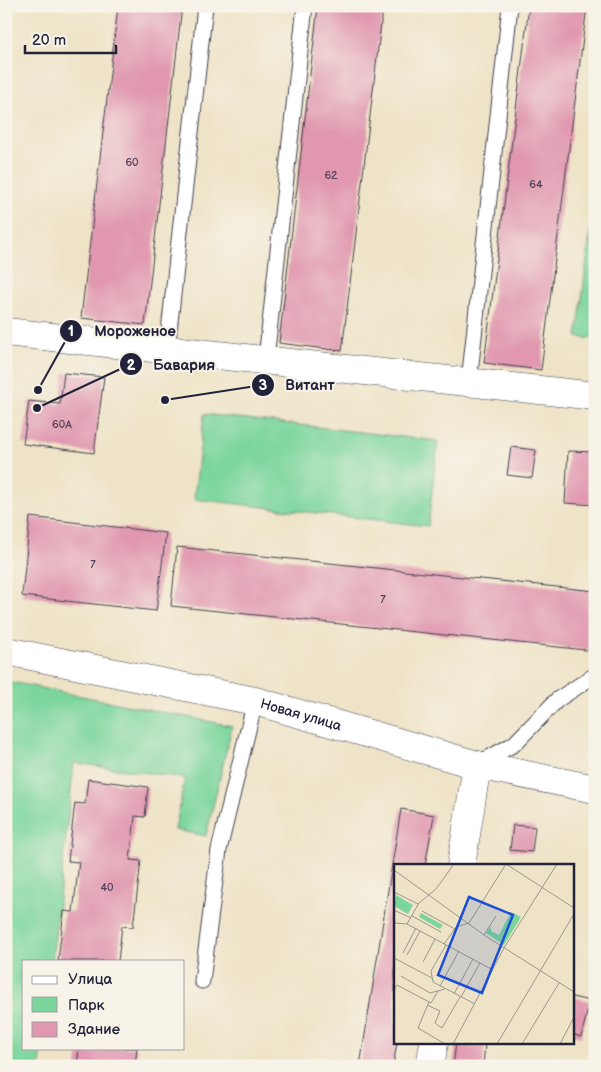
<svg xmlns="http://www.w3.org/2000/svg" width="601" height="1072" font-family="'Balsamiq Sans',sans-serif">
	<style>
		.green { fill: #7cd69c; stroke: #4f7c6c }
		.building { fill: #e097af }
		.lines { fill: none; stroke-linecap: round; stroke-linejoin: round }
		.service-casing { stroke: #413f50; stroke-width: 17 }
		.minor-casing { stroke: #413f50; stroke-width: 29 }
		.service { stroke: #fff; stroke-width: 15 }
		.minor { stroke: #fff; stroke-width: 28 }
		.labels { text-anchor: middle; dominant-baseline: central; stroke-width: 4; stroke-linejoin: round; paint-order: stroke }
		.number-label { font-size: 11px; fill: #523f58 }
		.street-label { font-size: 14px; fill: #22223b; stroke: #f7f3e8 }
		.inset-road { fill: none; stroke: #9c968e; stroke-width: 1 }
		.view { fill: #1d4ed8; fill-opacity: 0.15; stroke: #1d4ed8; stroke-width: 2.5 }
		.inset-edge { fill: none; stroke: #22223b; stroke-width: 2.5 }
		.leader { fill: none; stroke: #22223b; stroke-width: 2 }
		.callout-dot { fill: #22223b; stroke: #f7f3e8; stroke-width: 2 }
		.mark-label { font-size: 15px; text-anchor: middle; font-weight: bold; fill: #fff }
		.callout-label { font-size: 15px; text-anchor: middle; font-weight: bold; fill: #22223b; stroke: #f7f3e8; stroke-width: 4; stroke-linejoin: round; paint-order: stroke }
	</style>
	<rect width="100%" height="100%" fill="#f7f3e8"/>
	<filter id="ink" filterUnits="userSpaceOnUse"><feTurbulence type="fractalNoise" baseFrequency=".02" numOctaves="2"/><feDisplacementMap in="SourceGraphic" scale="10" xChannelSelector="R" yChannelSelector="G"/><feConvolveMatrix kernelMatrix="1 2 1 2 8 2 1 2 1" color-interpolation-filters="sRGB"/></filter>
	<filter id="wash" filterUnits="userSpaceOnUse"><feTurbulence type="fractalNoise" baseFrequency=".0096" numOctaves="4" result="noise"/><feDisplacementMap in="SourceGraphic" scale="20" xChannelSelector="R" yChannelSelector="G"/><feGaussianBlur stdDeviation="1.12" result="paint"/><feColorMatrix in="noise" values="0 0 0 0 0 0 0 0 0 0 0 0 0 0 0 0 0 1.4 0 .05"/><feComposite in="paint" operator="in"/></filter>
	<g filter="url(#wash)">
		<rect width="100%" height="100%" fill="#eee3c6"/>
		<path class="green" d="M595 196V339L577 337Z
			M204 414 438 441 428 526 194 499Z
			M6 681 232 726 206 836 175 830 185 778 74 763 52 961H24V1048H42L40 1066H6Z"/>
		<g id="blocks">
			<path class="building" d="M118 6H182L145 325 81 318Z
				M318 6H383L342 351 279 343Z
				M529 6H587L541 370 484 363Z
				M64 373 104 377 94 453 23 444 29 401 60 404Z
				M511 447 536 450 532 478 507 475Z
				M568 451 595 452V505L565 503Z
				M30 517 166 533 156 611 22 596Z
				M177 547 595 591V651L171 606Z
				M88 779 148 787 145 817 135 816 130 860 141 861 133 927 122 926 118 961H58L64 911 73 912 79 862 68 861 75 803 85 804Z
				M401 809 434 815 425 866H395V1043H397L393 1066H360Z
				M513 825 535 827 532 852 510 850Z
				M572 997 590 1001 581 1037 572 1034Z
				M456 1043 485 1044 483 1066H453Z
				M79 1048H137L135 1066H77Z"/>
		</g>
	</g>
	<g filter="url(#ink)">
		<use href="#blocks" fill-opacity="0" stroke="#413f50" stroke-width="1"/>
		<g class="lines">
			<g class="service-casing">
				<path id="service" d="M167 349 205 6
					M266 359 305 6
					M469 382 510 6
					M478 764 514 744 557 700 595 675
					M202 981 219 850 255 701"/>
			</g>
			<g class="minor-casing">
				<g id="minor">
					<path d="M6 332 595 396"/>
					<path id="s1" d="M6 651 255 701 477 765 595 789"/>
					<path d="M461 866 477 765"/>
					<path d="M430 1066 434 1043"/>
				</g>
			</g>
			<use href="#service" class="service"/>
			<use href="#minor" class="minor"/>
		</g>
	</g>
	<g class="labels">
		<g class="number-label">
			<text x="132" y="162">60</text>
			<text x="331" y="175">62</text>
			<text x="536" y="184">64</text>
			<text x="62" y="424">60А</text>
			<text x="93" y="564">7</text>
			<text x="383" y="599">7</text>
			<text x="107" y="887">40</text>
		</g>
		<g class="street-label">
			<text stroke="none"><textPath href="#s1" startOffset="302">Новая улица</textPath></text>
		</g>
	</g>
	<g transform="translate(394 864)">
		<rect width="180" height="180" fill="#eee3c6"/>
		<path d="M2 31 19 41 14 50 0 42ZM117 48 127 53 110 81 92 69 97 62V67L105 71ZM27 49 49 61 46 65 25 53Z" fill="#7cd69c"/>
		<path class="inset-road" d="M112 0 180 44M0 6 90 71 180 128M0 28 24 40M0 46 17 54M28 47 61 65M18 52 47 68M0 59 13 60 99 106M75 59 112 0M13 60 25 39 42 25 60 0M90 71 102 52M50 80 62 63 75 59M52 81 37 107 39 118 81 140M9 89 22 64M13 91 26 67M0 94 38 114M29 98 41 75M7 112 36 129 51 125M46 122 65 87M0 126 3 121 37 139 44 127M60 130 79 95M67 133 86 99M35 138 24 164 51 180M33 141 46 147 41 159 48 164 66 133M59 180 110 84 163 0M103 180 180 50M128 180 165 119M166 180 180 153"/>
		<path class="view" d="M75 33 119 51 88 129 44 111Z"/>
		<rect width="180" height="180" class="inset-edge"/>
	</g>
	<path class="leader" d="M38 390L71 331M37 408L131 364M165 400L263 385"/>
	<g class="callout-dot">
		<circle cx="38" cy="390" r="5"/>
		<circle cx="37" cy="408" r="5"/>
		<circle cx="165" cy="400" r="5"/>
		<circle cx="71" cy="331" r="12"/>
		<circle cx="131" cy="364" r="12"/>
		<circle cx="263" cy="385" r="12"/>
	</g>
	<g class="mark-label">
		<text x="71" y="336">1</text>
		<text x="131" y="370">2</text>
		<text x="263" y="390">3</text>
	</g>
	<g class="callout-label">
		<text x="135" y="336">Мороженое</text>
		<text x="184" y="370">Бавария</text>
		<text x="310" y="390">Витант</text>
	</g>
	<rect width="601" height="1072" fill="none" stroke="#f7f3e8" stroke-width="25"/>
	<rect x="22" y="960" width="162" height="90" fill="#f7f3e8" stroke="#a29fa3"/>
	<rect x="32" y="976" width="25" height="8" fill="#ffffff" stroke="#a29fa3"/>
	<text x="68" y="984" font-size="15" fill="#22223b">Улица</text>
	<rect x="32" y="997" width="25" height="15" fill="#7cd69c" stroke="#a29fa3"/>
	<text x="68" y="1010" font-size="15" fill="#22223b">Парк</text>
	<rect x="32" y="1022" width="25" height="15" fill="#e097af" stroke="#a29fa3"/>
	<text x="68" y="1034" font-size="15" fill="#22223b">Здание</text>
	<path d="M25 45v8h91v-8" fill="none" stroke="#22223b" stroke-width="2.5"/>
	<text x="32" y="45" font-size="15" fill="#22223b" stroke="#f7f3e8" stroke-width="4" paint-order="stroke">20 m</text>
</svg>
